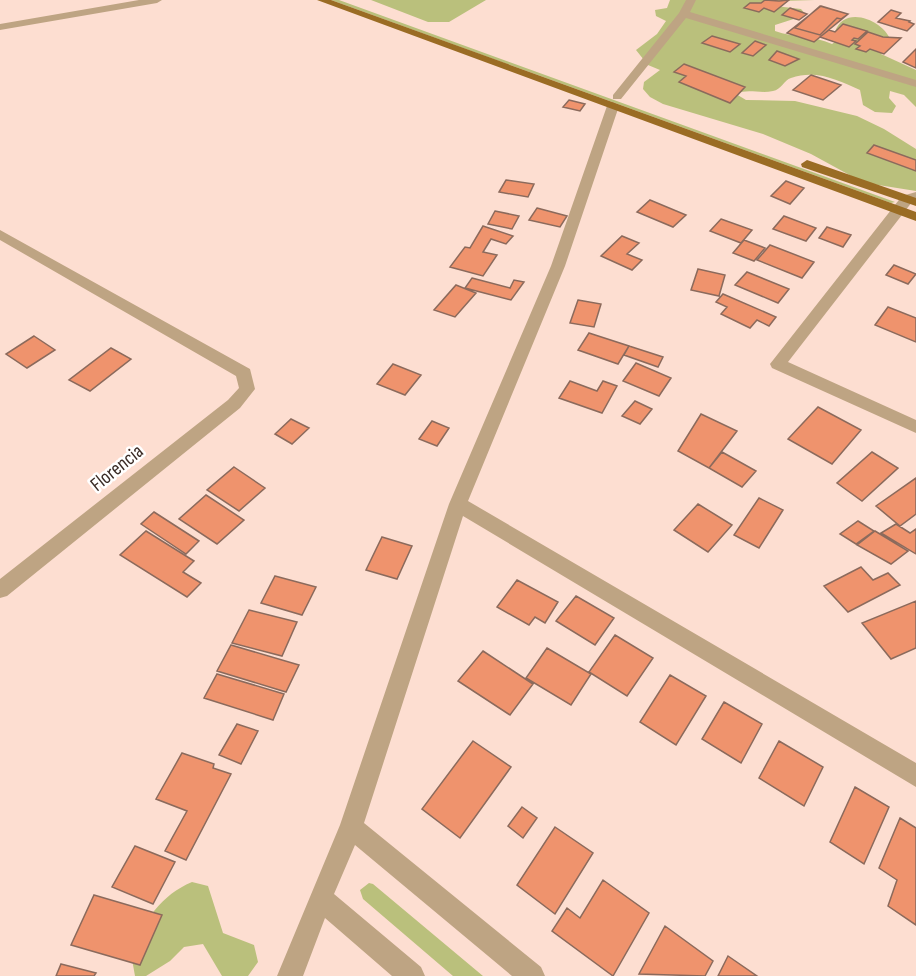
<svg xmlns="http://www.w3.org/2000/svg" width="916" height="976" font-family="'Sofia Sans Condensed',sans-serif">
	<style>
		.green { fill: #bac07c }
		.building { fill: #ef936d; stroke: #8b6a5c; stroke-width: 1.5 }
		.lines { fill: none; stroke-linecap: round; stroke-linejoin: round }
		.minor { fill: #bea483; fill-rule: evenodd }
		.major { fill: #9a6c24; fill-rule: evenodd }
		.labels { text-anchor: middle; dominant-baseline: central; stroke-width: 5; stroke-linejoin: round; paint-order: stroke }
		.street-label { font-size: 20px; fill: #3b2c26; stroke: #fff }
	</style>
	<rect width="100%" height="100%" fill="#fdded1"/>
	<path class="green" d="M331 0H339L895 202 891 203Z
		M371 0H486L449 22H428Z
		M670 0H815L781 1 775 6 801 9 806 15 775 25V31C794 38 813 35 832 44L839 39 835 32C844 3 887 21 892 44L881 54 916 70V107L904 95 890 91 889 98 896 106 892 113 875 112 863 105 860 90C838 80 816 69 791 78 784 80 781 90 773 91 759 94 748 88 736 94L746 100 795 101 857 116 884 129 916 149V191L872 184 855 178 811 154 763 134 663 104 650 97 643 89 644 82 660 70 648 65 636 50 657 34 666 21 656 16 655 10 667 8Z
		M192 882 208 886 223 933 254 945 258 962 248 976H222L203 944 184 947 170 961 146 976H135L130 948C146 920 161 895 192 882Z
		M369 883 373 884 483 976H453L363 899 360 890Z"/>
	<path class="building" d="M765 0 779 1 789 0 774 12 764 8 759 12 744 8 750 3H761Z
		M820 6 848 14 841 19 837 18 820 35 795 28Z
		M821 6 848 14 814 42 787 33Z
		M790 8 807 14 799 20 782 15Z
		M891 10 901 13 896 18 910 21 909 22 914 24 907 31 878 22Z
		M843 24 867 31 858 39 854 38 852 40 856 41 849 47 820 37 829 30 835 32Z
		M868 32 883 37 901 38 884 54 870 49 866 52 856 49 860 46 855 44Z
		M712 36 740 44 730 52 702 43Z
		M755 41 766 45 753 56 742 53Z
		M916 49V68L903 62Z
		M777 51 799 59 785 66 769 60Z
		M684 64 745 87 730 103 679 82 686 76 674 72Z
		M811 75 841 85 823 100 793 90Z
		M569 100 585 104 580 111 563 107Z
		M874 145 916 160V171L867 153Z
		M506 180 534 184 528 197 499 192Z
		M786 181 804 188 790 204 771 196Z
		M650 200 686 215 673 227 637 212Z
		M537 208 567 216 560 227 529 220Z
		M495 211 519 216 512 229 488 224Z
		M784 216 816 228 806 241 773 229Z
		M721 219 752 230 741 243 710 231Z
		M483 226 513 236 506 244 491 239 483 252 497 255 483 276 450 267 465 247 470 248Z
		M827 227 851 235 843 247 819 238Z
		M622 236 639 243 627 254 642 260 632 270 601 256Z
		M744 240 765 248 754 261 733 253Z
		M770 245 814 262 802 278 757 260Z
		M894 265 916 274 908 284 886 275Z
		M698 269 725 275 719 296 691 290Z
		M747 272 789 289 778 303 735 285Z
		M472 278 510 288 514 280 524 282 511 300 465 288Z
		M456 285 476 293 455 317 434 310Z
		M723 294 776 317 769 326 757 320 750 328 721 314 727 307 716 302Z
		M578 300 601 304 594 327 570 323Z
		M888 307 916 318V342L875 325Z
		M589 333 629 346 618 364 578 350Z
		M34 336 55 350 27 368 6 354Z
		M629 346 663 357 658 367 624 355Z
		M111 348 131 359 90 391 69 380Z
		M636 363 671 378 659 396 623 381Z
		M393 364 421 375 405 395 377 384Z
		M570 381 597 391 603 381 617 386 602 413 559 398Z
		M635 401 652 409 640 424 622 416Z
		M818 407 861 430 832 464 788 439Z
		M701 414 737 431 709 468 678 451Z
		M291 419 309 428 292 444 275 434Z
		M432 421 449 428 437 446 419 439Z
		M722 452 756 471 742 487 709 468Z
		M872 452 898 468 862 501 837 483Z
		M234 467 265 488 239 511 207 490Z
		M916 478V514L900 526 876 506Z
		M206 495 244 520 217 544 179 519Z
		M759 498 783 510 759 548 734 535Z
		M698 504 732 525 708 552 674 530Z
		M154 512 199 541 186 554 141 524Z
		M858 521 874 531 856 544 840 534Z
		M896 524 910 533 916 529V554L881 533Z
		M146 531 194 561 183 572 201 583 187 597 120 555Z
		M875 531 908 551 891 564 857 545Z
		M382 537 412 546 397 579 366 570Z
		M861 567 873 580 888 573 900 585 848 612 824 586Z
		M275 576 316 587 302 615 261 603Z
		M517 580 558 602 545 623 535 617 529 625 497 607Z
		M576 596 614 618 595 645 556 621Z
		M916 601V648L891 659 862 623Z
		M249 610 297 622 282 656 232 643Z
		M615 635 653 658 627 696 589 672Z
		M231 645 299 665 286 692 217 671Z
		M547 648 591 674 571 705 526 678Z
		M483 651 533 684 510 715 458 681Z
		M217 674 284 694 273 720 204 698Z
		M670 675 706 696 676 745 640 722Z
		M724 702 762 724 741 763 702 739Z
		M237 724 258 731 241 764 219 755Z
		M473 741 511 767 460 838 422 809Z
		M779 741 823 767 804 806 759 778Z
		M182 753 214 764 213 768 231 774 186 860 165 851 187 811 156 799Z
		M855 787 889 807 864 864 830 842Z
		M522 807 537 818 523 838 508 826Z
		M900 818 916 828V925L888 906 897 880 879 868Z
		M555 827 593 853 555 914 517 885Z
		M135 846 175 862 153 904 112 887Z
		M603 880 649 913 613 976 552 931 567 908 580 918Z
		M94 895 162 915 140 965 71 945Z
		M665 926 713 961 705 976 639 974Z
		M728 956 757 976H718Z
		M61 964 96 973 94 976H56Z"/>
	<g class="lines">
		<path class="minor" d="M139 0H162L157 3 0 30V24Z
			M686 0H696L690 12 916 80V87L686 18 621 99H613V95L679 13Z
			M613 102 619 106 565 266 468 501 916 763V787L463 516 364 823 541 967 545 976H512L355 845 334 894 421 967 425 976H392L325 918 303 976H277L340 825 449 504 551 266 607 106Z
			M916 192V200L912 202 788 362 916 420V433L772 368 770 364 902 196Z
			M0 230 250 369 255 389 240 408 7 596 0 598V579L228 400 239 388 236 376 0 240Z"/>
		<path class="major" d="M317 0H331L916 212V221Z
			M807 160 916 198V206L802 167 801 164Z"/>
	</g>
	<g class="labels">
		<g class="street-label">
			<text transform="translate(117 468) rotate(-39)">Florencia</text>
		</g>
	</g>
</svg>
